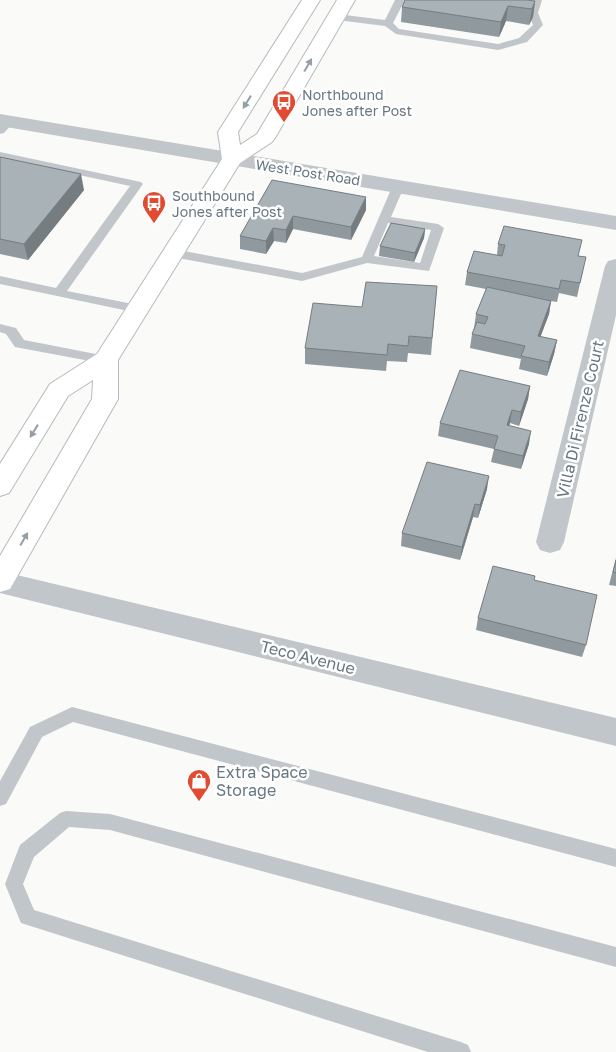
<svg xmlns="http://www.w3.org/2000/svg" width="616" height="1052" font-family="'Golos Text',sans-serif">
	<style>
		.lines { fill: none; stroke-linecap: round; stroke-linejoin: round }
		.primary-casing { stroke: #b5bbbe; stroke-width: 2 }
		.service { fill: #c1c6ca; fill-rule: evenodd }
		.minor { fill: #c1c6ca; fill-rule: evenodd }
		.primary { fill: #fff; fill-rule: evenodd }
		.wall { fill: #90999d }
		.shaded-wall { fill: #767d80 }
		.building { fill: #a8b2b7; stroke: #767d80 }
		.oneway { fill: #94a0a8 }
		.labels { text-anchor: middle; dominant-baseline: central; stroke-width: 5; stroke-linejoin: round; paint-order: stroke }
		.far-poi-label { font-size: 14px; fill: #667882; stroke: #fff; text-anchor: start }
		.far-street-label { font-size: 14px; fill: #667882; stroke: #fff }
		.street-label { font-size: 16px; fill: #667882; stroke: #fff }
		.poi-label { font-size: 16px; fill: #667882; stroke: #fff; text-anchor: start }
	</style>
	<rect width="100%" height="100%" fill="#fafaf8"/>
	<g class="lines">
		<g class="primary-casing">
			<path id="primary" d="M302 0H320L238 132 240 145 257 134 337 0H355L275 138 272 142 240 163 118 360V399L10 589 0 592V556L92 399 93 380 68 396 9 493 0 496V464L50 384 97 354 222 159 218 132Z"/>
		</g>
		<path class="service" d="M395 0H405L393 23 399 29 498 44 519 38 533 25 528 13 532 0H542L538 13 543 25 527 42 498 50 396 34 385 26 337 20 332 17 337 14 385 20Z
			M10 118 15 121 4 133 0 134V125Z
			M0 152 141 182 143 184 67 291 143 306 144 309 143 312 138 313 0 284V276L56 288 130 186 0 158Z
			M398 184 404 187 391 217 438 224 444 228 429 271 367 263 302 281 173 257 167 253 173 249 302 273 362 257 392 187ZM388 223 431 230 420 263 374 256Z
			M0 324 16 328 24 340 106 356 113 360 106 364 15 347 6 334 0 332Z
			M72 707 616 849V867L73 722 42 737 6 804 0 806V781L30 727Z
			M66 811 110 814 616 947V967L110 830 69 827 34 857 23 884 34 910 461 1042 468 1045 471 1052H428L21 923 5 884 20 845 60 813Z"/>
		<path class="minor" d="M0 114 616 216V230L0 126Z
			M616 259V315L564 542 560 550 550 553 540 550 536 542 605 266 608 261Z
			M0 571 616 718V746L0 593Z"/>
		<use href="#primary" class="primary"/>
	</g>
	<path class="wall" d="M535 1 533 17 529 25 506 21 499 37 401 22 402 7Z
		M0 157 84 190 28 260 0 254Z
		M272 180 366 210 351 240 293 229 286 243 274 241 266 254 240 249V236Z
		M425 229 424 238 414 262 379 256 380 246Z
		M498 244 579 256 583 270 577 297 559 293 557 302 551 301 549 314 540 337 557 340 554 354 547 376 519 369 521 359 470 348 472 334 474 328 476 314 486 289 465 285 467 272 497 255Z
		M437 286 431 355 408 353 407 362 387 361 386 371 305 364V348L362 307Z
		M530 386 528 399 519 426 510 423 509 426 529 444 521 469 491 462 494 449 438 436 440 423Z
		M487 489 478 518 473 517 460 560 401 546 402 533Z
		M616 558V586L609 585Z
		M535 580 586 645 582 657 476 630 478 618Z"/>
	<path class="shaded-wall" d="M535 1 533 17 529 25 532 9Z
		M508 6 506 21 499 37 501 22Z
		M81 174 84 190 28 260 24 244Z
		M366 197V210L351 240V227Z
		M293 216V229L286 243V230Z
		M273 228 274 241 266 254V241Z
		M425 229 424 238 414 262 415 253Z
		M551 301 549 314 536 349 538 336Z
		M557 340 554 354 547 376 549 362Z
		M530 386 528 399 519 426 521 412Z
		M512 410 510 423 505 439 507 425Z
		M531 431 529 444 521 469 523 456Z
		M489 476 487 489 478 518 480 505Z
		M475 504 473 517 460 560 462 547Z"/>
	<path class="building" d="M405 0H526L535 1 532 9 508 6 501 22 402 7Z
		M0 157 81 174 24 244 0 239Z
		M272 180 366 197 351 227 293 216 286 230 273 228 266 241 240 236Z
		M391 223 425 229 415 253 380 246Z
		M504 226 582 240 578 256 586 257 580 283 561 280 559 289 467 272 474 251 502 256 505 245 498 244Z
		M366 282 437 286 432 338 409 336 408 346 388 344 387 355 305 348 313 303 362 307Z
		M487 287 551 301 538 336 557 340 549 362 521 356 525 346 472 334 477 322 485 324 488 317 476 314Z
		M460 370 530 386 521 412 512 410 507 425 531 431 523 456 494 449 498 436 440 423Z
		M427 462 489 476 480 505 475 504 462 547 402 533Z
		M616 560V573L613 572Z
		M493 566 535 576 534 580 597 595 586 645 478 618Z"/>
	<defs><path id="oneway-solid" d="M-6-.8H1V-3.2L6.5 0L1 3.2V.8H-6Z" transform="scale(1.25)"/></defs>
	<g class="oneway">
		<use href="#oneway-solid" transform="translate(308 65) rotate(-60)"/>
		<use href="#oneway-solid" transform="translate(247 102) rotate(122)"/>
		<use href="#oneway-solid" transform="translate(34 431) rotate(122)"/>
		<use href="#oneway-solid" transform="translate(24 539) rotate(-60)"/>
	</g>
	<defs>
		<g id="bus-pin" transform="scale(1.25)"><path d="M0 17L-7.5 6A9.5 9.5 0 1 1 7.5 6Z" fill="#e04b32" stroke="#fff"/><path d="M-5-6H5V4H4V6H2V4H-2V6H-4V4H-5ZM-3.5-4V0h7V-4ZM-3.5 1.2v1.5H-2V1.2ZM2 1.2v1.5H3.5V1.2Z" fill="#fff"/></g>
		<g id="shop-pin" transform="scale(1.25)"><path d="M0 17L-7.5 6A9.5 9.5 0 1 1 7.5 6Z" fill="#e04b32" stroke="#fff"/><path d="M-5-2.5h2.3a2.7 3.5 0 0 1 5.4 0H5L5.5 6h-11ZM-1.5-2.5h3a1.5 2.3 0 0 0-3 0Z" fill="#fff"/></g>
	</defs>
	<g fill-rule="evenodd">
		<use href="#bus-pin" x="284" y="102"/>
		<use href="#bus-pin" x="154" y="203"/>
		<use href="#shop-pin" x="199" y="781"/>
	</g>
	<g class="labels">
		<g class="far-poi-label">
			<text x="302" y="94">Northbound<tspan x="302" dy="16">Jones after Post</tspan></text>
			<text x="172" y="195">Southbound<tspan x="172" dy="16">Jones after Post</tspan></text>
		</g>
		<g class="far-street-label">
			<text transform="translate(308 172) rotate(9)">West Post Road</text>
		</g>
		<g class="street-label">
			<text transform="translate(580 419) rotate(-77)">Villa Di Firenze Court</text>
			<text transform="translate(308 657) rotate(14)">Teco Avenue</text>
		</g>
		<g class="poi-label">
			<text x="216" y="772">Extra Space<tspan x="216" dy="18">Storage</tspan></text>
		</g>
	</g>
</svg>
